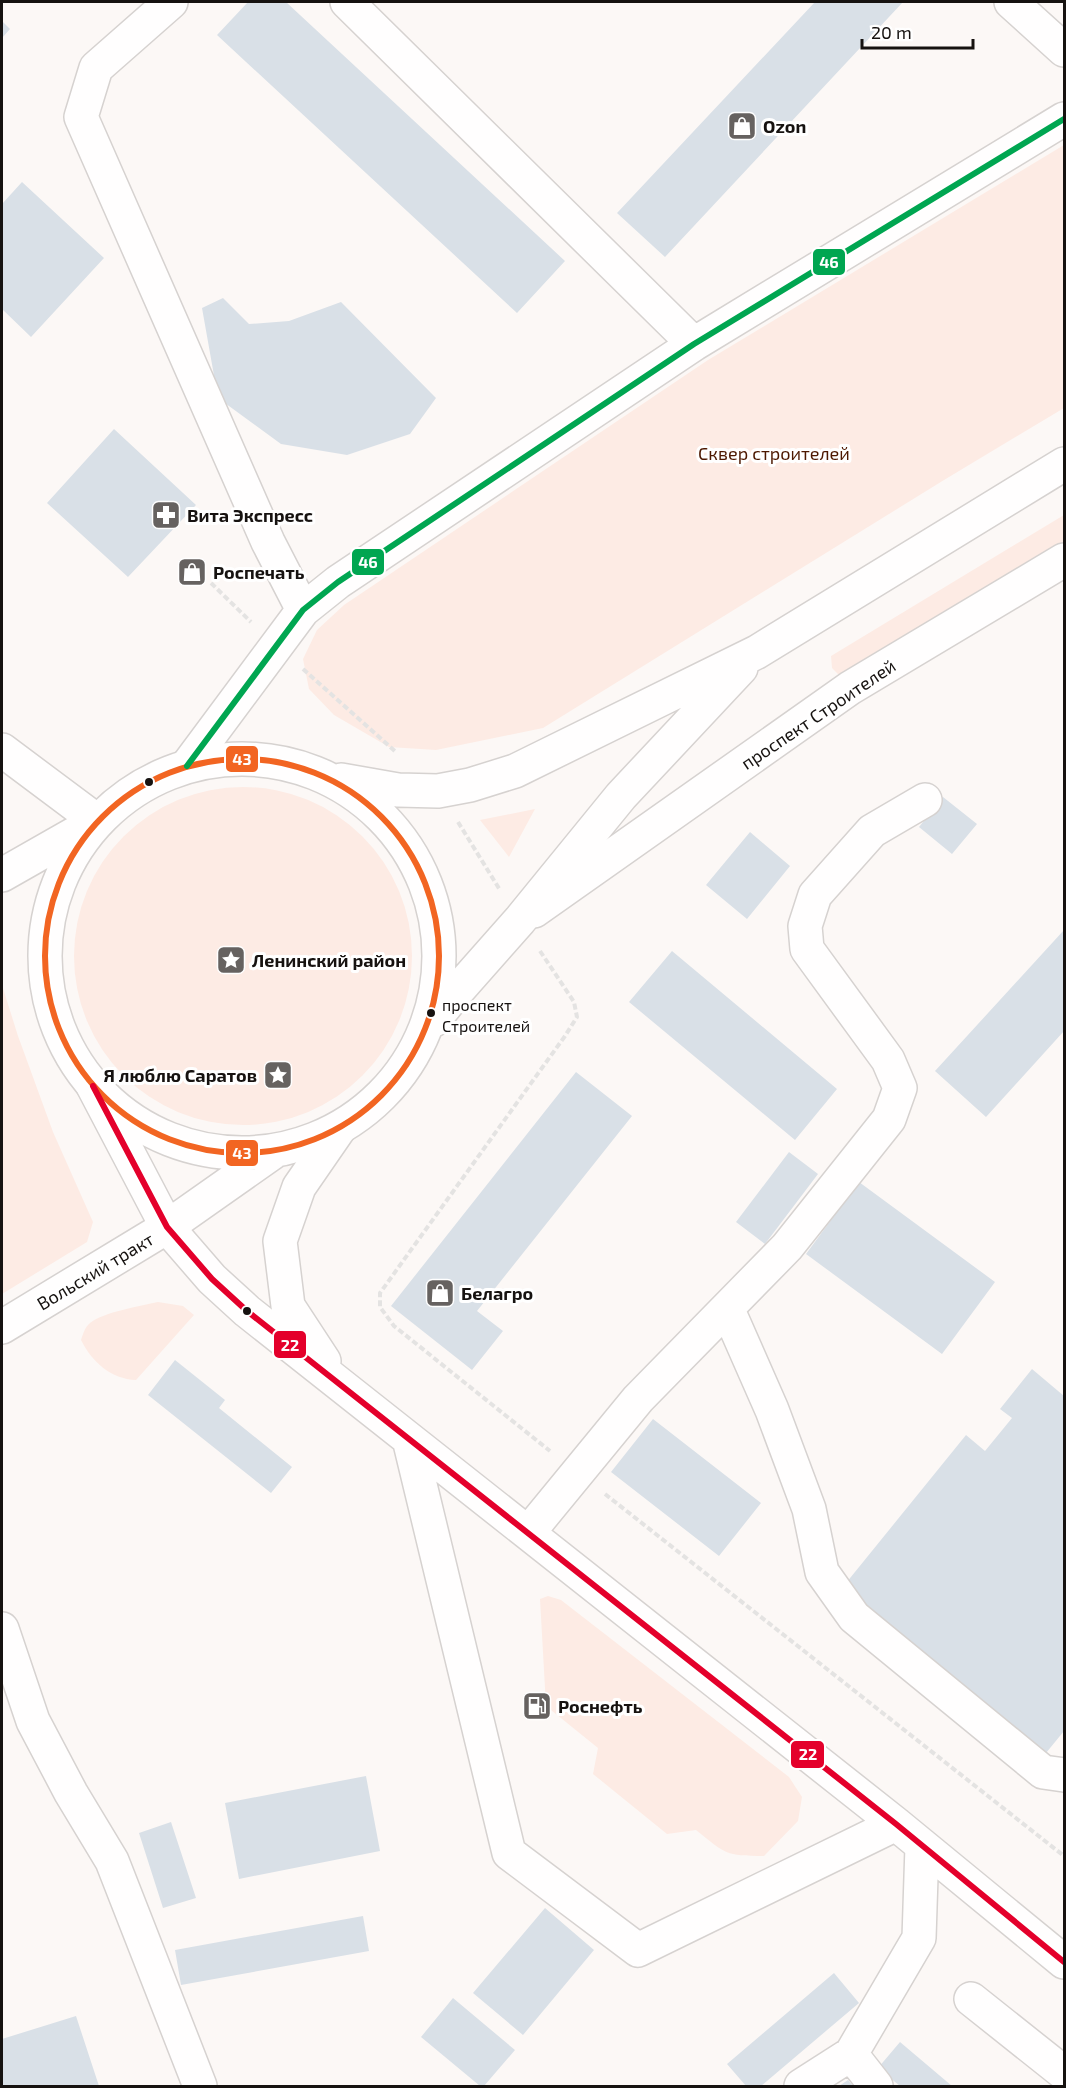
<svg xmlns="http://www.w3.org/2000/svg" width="1066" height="2088" font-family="'Exo 2',sans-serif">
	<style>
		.green { fill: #fdebe4 }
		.building { fill: #d9e0e7 }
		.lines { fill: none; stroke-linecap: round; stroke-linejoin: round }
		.minor-casing { stroke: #d6d2d0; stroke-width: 36 }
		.major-casing { stroke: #d6d2d0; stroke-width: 36 }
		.path { stroke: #e4e3e2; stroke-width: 4; stroke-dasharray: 6 3; stroke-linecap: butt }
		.minor { stroke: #fffefe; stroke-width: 33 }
		.major { stroke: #fffefe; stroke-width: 33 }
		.bus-1-casing { stroke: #fff; stroke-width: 10 }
		.bus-2-casing { stroke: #fff; stroke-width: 10 }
		.bus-3-casing { stroke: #fff; stroke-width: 10 }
		.bus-1 { stroke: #f26522; stroke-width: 6 }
		.bus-2 { stroke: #00a651; stroke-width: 6 }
		.bus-3 { stroke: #e4002b; stroke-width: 6 }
		.bus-dot { fill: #161210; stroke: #fff; stroke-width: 2 }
		.labels { text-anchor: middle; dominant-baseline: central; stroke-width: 6; stroke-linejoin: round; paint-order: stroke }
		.bus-label { font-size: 16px; fill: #161210; stroke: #fff; text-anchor: start }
		.poi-label { font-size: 18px; font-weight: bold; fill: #161210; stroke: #fff; text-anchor: start }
		.park-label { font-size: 18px; fill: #4d1800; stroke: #fff }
		.street-label { font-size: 18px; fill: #161210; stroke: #fff }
		.line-badge { stroke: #fff; stroke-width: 2 }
		.badge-label { font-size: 16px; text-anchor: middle; font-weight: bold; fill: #fff }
	</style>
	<rect width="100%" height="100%" fill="#fcf8f6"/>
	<path class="green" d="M1064 145V408L944 480 543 728 436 750 389 747 334 715 309 689 303 659 317 630 344 605 708 360Z
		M1064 515V542L841 677 832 668 831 656Z
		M74 956a169 169 0 1 1 338 0a169 169 0 1 1-338 0Z
		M535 809 509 857 480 820Z
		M2 985 18 1036 53 1132 93 1222 87 1242 2 1294Z
		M158 1302 183 1306 194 1315 136 1380C111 1379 92 1362 81 1340 83 1334 85 1327 90 1323 104 1312 140 1306 158 1302Z
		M548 1596 561 1600 789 1777 802 1797 798 1821 764 1856C725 1856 726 1854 696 1830L667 1834 593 1774 598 1748 546 1706 540 1599Z"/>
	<path class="building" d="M248 2H286L565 261 517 313 217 35Z
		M815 2H903L665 257 617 213Z
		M2 21 10 29 2 38Z
		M22 182 104 258 31 337 2 309V204Z
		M223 298 249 324 289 321 341 302 436 398 410 434 347 455 281 444 218 398 202 308Z
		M114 429 196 505 128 577 47 503Z
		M943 797 977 824 952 854 919 827Z
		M750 832 790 866 747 919 706 885Z
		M1064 930V1031L986 1117 935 1071Z
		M672 951 837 1089 795 1140 629 1002Z
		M576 1072 632 1116 477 1311 503 1331 472 1370 391 1306Z
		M789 1152 818 1174 765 1244 736 1222Z
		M859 1182 995 1282 942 1354 806 1254Z
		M175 1360 225 1400 219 1408 292 1467 271 1493 148 1395Z
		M1032 1369 1064 1396V1731L1046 1753 842 1588 966 1435 985 1451 1012 1418 1000 1409Z
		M653 1419 761 1503 719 1556 611 1472Z
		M366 1776 380 1851 239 1879 225 1803Z
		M171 1822 196 1898 163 1908 139 1833Z
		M545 1908 594 1950 523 2035 473 1993Z
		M363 1916 369 1951 181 1985 175 1950Z
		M834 1973 859 2003 761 2086H746L727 2064Z
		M453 1998 515 2050 484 2086H480L421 2037Z
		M76 2016 99 2086H2V2039Z
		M900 2042 952 2086H900L878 2068Z
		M848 2080 853 2086H839Z"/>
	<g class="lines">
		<g class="minor-casing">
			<path id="minor" d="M171 2 96 68 81 117 268 542 303 610
				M347 2 694 344
				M1011 2 1064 50
				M187 766 303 610 338 582 694 344 1064 119
				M534 911 850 688 1064 560
				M93 1086 167 1227 212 1279 247 1311 896 1824 1064 1962
				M728 1310 772 1410 809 1509 822 1572 854 1617 1043 1772 1064 1775
				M324 1361 288 1306 280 1241 299 1187 339 1129
				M409 1439 509 1853 638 1950 896 1824
				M528 1533 638 1399 787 1247 889 1119 900 1088 888 1060 807 949 805 926 815 895 872 831 925 800
				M2 1629 33 1721 71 1793 112 1861 200 2086
				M971 1999 1064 2073
				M851 2054 919 1938 922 1846
				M801 2086 851 2054 876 2086"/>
		</g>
		<g class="major-casing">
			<path id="major" d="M2 750 97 821 2 875
				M45 956a197 197 0 1 1 394 0a197 197 0 1 1-394 0Z
				M341 780 398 790 438 791 470 785 515 771 757 652 1064 464
				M434 1020 459 989 520 920 621 796 741 668
				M2 1327 167 1227 275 1151"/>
		</g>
		<path class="path" d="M211 583 251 622
			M303 669 396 752
			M458 822 500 890
			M540 951 574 1002 577 1017 565 1036 380 1293V1307L394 1326 550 1451
			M605 1494 1064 1856"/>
		<use href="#minor" class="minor"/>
		<use href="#major" class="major"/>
		<g class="bus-1-casing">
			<path id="bus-1" d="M45 956a197 197 0 1 1 394 0a197 197 0 1 1-394 0Z"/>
		</g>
		<g class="bus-2-casing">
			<path id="bus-2" d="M187 766 303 610 338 582 694 344 1064 119"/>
		</g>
		<g class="bus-3-casing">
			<path id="bus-3" d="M93 1086 167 1227 212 1279 247 1311 896 1824 1064 1962"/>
		</g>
		<use href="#bus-1" class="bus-1"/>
		<use href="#bus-2" class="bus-2"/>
		<use href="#bus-3" class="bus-3"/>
	</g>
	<defs>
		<g id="shop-square" transform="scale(1.5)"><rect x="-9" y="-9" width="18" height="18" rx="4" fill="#666260" stroke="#fff"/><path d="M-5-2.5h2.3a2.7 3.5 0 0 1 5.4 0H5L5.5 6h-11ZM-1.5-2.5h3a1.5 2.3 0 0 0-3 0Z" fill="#fff"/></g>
		<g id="pharmacy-square" transform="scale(1.5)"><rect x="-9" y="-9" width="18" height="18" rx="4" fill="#666260" stroke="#fff"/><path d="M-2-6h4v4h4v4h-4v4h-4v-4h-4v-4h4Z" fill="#fff"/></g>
		<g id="sight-square" transform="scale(1.5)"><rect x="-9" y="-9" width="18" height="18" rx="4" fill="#666260" stroke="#fff"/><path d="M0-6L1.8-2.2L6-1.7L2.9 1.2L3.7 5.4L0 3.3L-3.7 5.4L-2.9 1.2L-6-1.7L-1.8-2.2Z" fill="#fff"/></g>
		<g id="fuel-square" transform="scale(1.5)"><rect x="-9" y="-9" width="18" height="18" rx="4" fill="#666260" stroke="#fff"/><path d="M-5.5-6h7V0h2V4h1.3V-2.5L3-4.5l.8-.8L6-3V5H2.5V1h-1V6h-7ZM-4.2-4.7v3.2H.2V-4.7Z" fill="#fff"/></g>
	</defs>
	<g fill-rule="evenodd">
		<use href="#shop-square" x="742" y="126"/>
		<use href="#pharmacy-square" x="166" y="515"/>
		<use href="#shop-square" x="192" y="572"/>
		<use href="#sight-square" x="231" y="960"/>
		<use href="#sight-square" x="278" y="1075"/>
		<use href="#shop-square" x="440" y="1293"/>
		<use href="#fuel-square" x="537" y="1706"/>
	</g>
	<g class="bus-dot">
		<circle cx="149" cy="782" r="5"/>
		<circle cx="431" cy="1013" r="5"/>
		<circle cx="247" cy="1311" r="5"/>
	</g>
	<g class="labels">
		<g class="bus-label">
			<text x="442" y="1004">проспект<tspan x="442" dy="21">Строителей</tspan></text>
		</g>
		<g class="poi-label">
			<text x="763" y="126">Ozon</text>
			<text x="187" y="515">Вита Экспресс</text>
			<text x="213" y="572">Роспечать</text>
			<text x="252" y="960">Ленинский район</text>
			<text x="257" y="1075" text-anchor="end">Я люблю Саратов</text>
			<text x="461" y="1293">Белагро</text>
			<text x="558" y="1706">Роснефть</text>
		</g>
		<g class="park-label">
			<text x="774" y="453">Cквер cтроителей</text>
		</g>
		<g class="street-label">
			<text transform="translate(818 714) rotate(-34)">проспект Строителей</text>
			<text transform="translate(95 1271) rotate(-31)">Вольский тракт</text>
		</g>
	</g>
	<g class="line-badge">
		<rect x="812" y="248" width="34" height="28" rx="6" fill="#00a651"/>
		<rect x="351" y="548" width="34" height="28" rx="6" fill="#00a651"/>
		<rect x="225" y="745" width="34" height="28" rx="6" fill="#f26522"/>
		<rect x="225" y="1139" width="34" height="28" rx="6" fill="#f26522"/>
		<rect x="273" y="1330" width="34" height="29" rx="6" fill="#e4002b"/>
		<rect x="790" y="1740" width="35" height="29" rx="6" fill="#e4002b"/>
	</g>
	<g class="badge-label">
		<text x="829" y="268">46</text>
		<text x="368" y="568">46</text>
		<text x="242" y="765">43</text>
		<text x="242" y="1159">43</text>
		<text x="290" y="1351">22</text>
		<text x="808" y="1760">22</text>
	</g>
	<rect width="1066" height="2088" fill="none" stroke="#161210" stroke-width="6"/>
	<path d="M862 39v9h111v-9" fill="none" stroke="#161210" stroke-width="3"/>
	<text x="871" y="39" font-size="18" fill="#161210" stroke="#ffffff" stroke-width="4.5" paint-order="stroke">20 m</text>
</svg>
